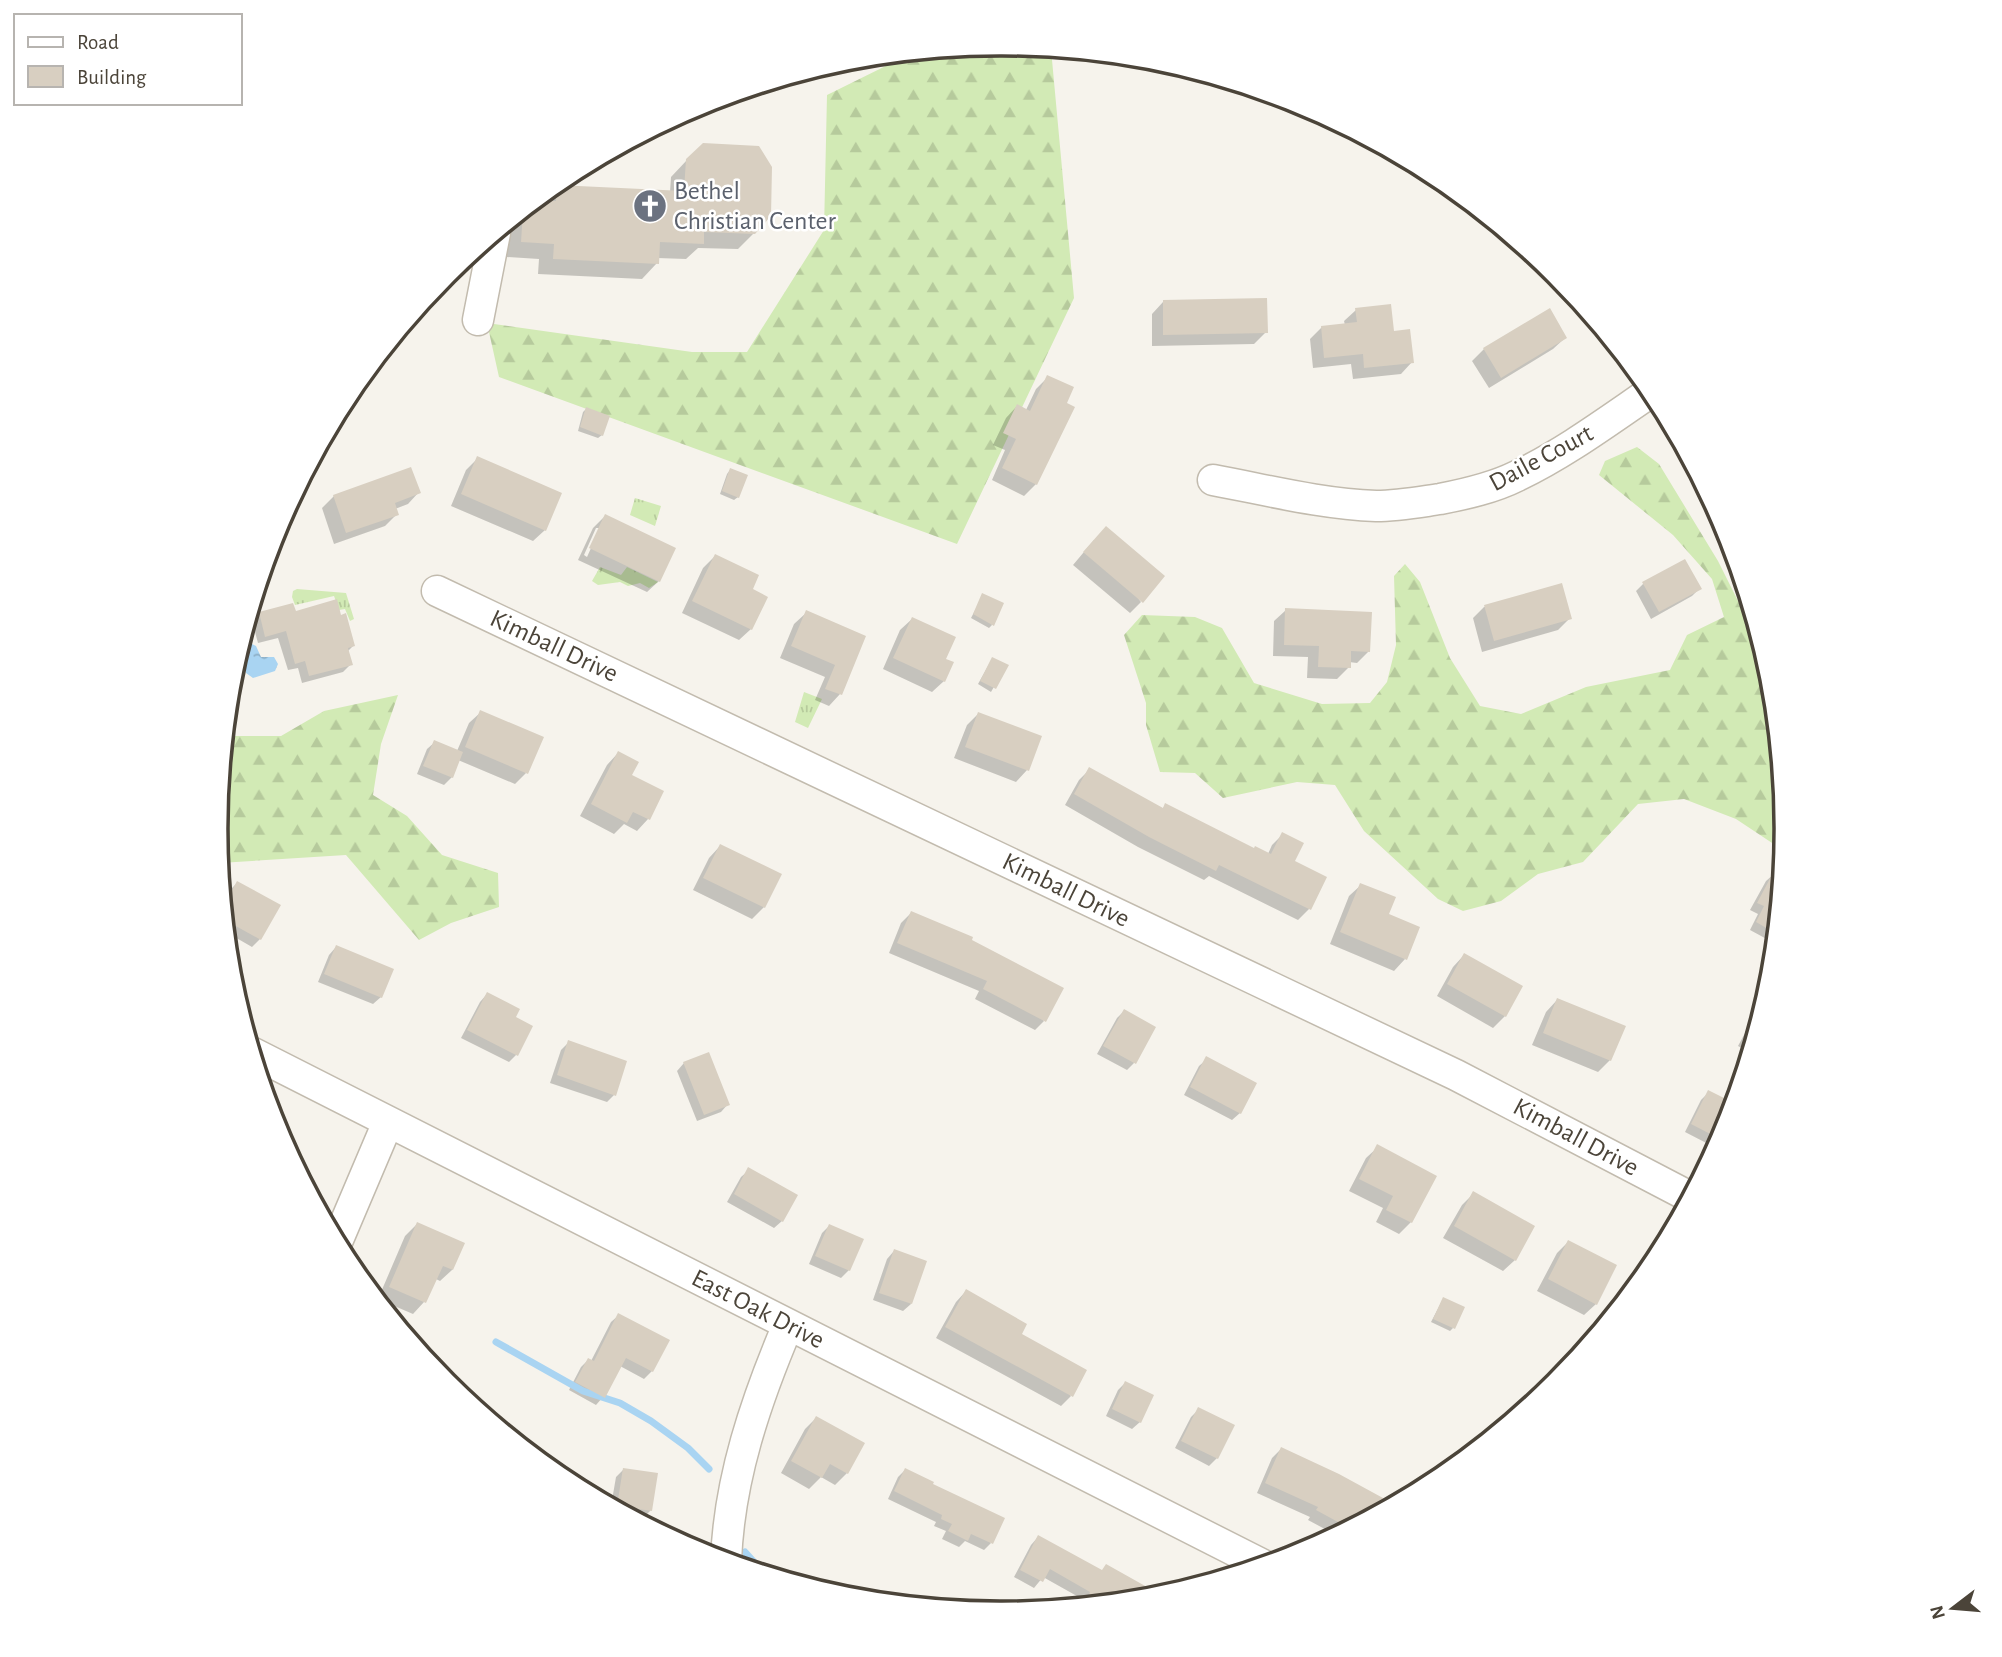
<svg xmlns="http://www.w3.org/2000/svg" width="2002" height="1657" font-family="'Alegreya Sans',sans-serif">
	<style>
		.grass { fill: url(#grass-tufts) }
		.forest { fill: url(#forest-firs) }
		.water { fill: url(#water-ripples) }
		.shadow { fill: #0003; fill-rule: evenodd }
		.lines { fill: none; stroke-linecap: round; stroke-linejoin: round }
		.stream { stroke: #a9d4f2; stroke-width: 7 }
		.building { fill: #d8cfc1 }
		.minor-casing { stroke: #c2bbae; stroke-width: 33 }
		.minor { stroke: #fff; stroke-width: 30 }
		.labels { text-anchor: middle; dominant-baseline: central; stroke-width: 5; stroke-linejoin: round; paint-order: stroke }
		.worship-label { font-size: 26px; fill: #5b616d; stroke: #fff; text-anchor: start }
		.street-label { font-size: 26px; fill: #4b4439; stroke: #fff }
		.rim { fill: none; stroke: #4b4439; stroke-width: 3.5 }
	</style>
	<defs>
		<pattern id="grass-tufts" width="24" height="20" patternUnits="userSpaceOnUse" patternTransform="scale(1.75)"><rect width="24" height="20" fill="#d2eab5"/><path d="M3 7l-1-3M5 7V3M7 7l1-3M15 17l-1-3M17 17v-4M19 17l1-3" fill="none" stroke="#b6ca9c"/></pattern>
		<pattern id="forest-firs" width="22" height="20" patternUnits="userSpaceOnUse" patternTransform="scale(1.75)"><rect width="22" height="20" fill="#d2eab5"/><path d="M5 1l3.5 6h-7zM16 11l3.5 6h-7z" fill="#b6ca9c"/></pattern>
		<pattern id="water-ripples" width="26" height="14" patternUnits="userSpaceOnUse" patternTransform="scale(1.75)"><rect width="26" height="14" fill="#a9d4f2"/><path d="M2 4q2-2 4 0t4 0M15 11q2-2 4 0t4 0" fill="none" stroke="#8caec5"/></pattern>
	</defs>
	<rect width="100%" height="100%" fill="#f6f3ec"/>
	<path class="grass" d="M635 498 661 506 655 526 630 515Z
		M600 567 621 575 627 567 658 582 649 588 640 583 628 586 620 582 598 585 592 581Z
		M297 589 346 593 354 619 350 621 345 609 339 610 334 596 295 605 292 597 293 591Z
		M804 692 822 699 808 728 795 722Z"/>
	<path class="forest" d="M1001 44 1051 49 1074 298 957 544 499 377 487 323 692 352H747L824 230 827 95 914 52Z
		M1637 447 1659 464 1718 561 1751 627 1758 635 1771 676 1786 829 1784 851 1736 819 1684 799 1638 804 1583 862 1538 874 1501 901 1463 911 1438 899 1364 831 1335 785 1297 782 1223 798 1195 773 1160 772 1146 725V703L1124 635 1142 615 1195 617 1222 628 1254 683 1322 704 1370 703 1387 682 1396 645 1394 576 1405 564 1420 582 1450 658 1480 706 1521 714 1586 687 1670 670 1687 635 1724 617 1712 579 1673 535 1599 475 1605 461Z
		M398 695 381 744 373 795 407 816 442 855 498 873 499 907 451 923 419 940 346 855 220 863 216 828 225 736H281L324 711Z"/>
	<path class="water" d="M252 644 256 646 261 657H274L278 664 275 671 253 678 246 673V662L241 651 243 646Z"/>
	<path class="shadow" d="M687 160 754 233 738 249 698 248 686 259 657 258V263L642 279 538 274 539 259 506 257 508 223 534 202H542L558 186 670 192 671 177Z
		M1163 302 1266 332 1254 344 1152 346V314Z
		M1356 310 1392 333 1412 362 1401 374 1353 379 1351 364 1313 368 1310 339 1322 327 1345 325 1344 321Z
		M1565 338 1553 349 1489 388 1472 361 1484 349Z
		M1048 377 1036 484 1024 496 992 480 1005 450 993 445 1006 418 1017 406 1026 410 1036 389Z
		M586 409 602 435 598 438 578 431 583 412Z
		M478 458 545 530 533 541 451 506 466 470Z
		M730 470 738 497 734 500 720 494 727 474Z
		M419 492 408 504 395 509 397 514 385 526 334 544 322 508 334 496Z
		M605 516 659 581 647 592 578 560 593 528ZM596 528H600L587 557 584 555Z
		M1094 540 1141 602 1130 613 1073 565Z
		M715 556 750 590 751 629 739 640 682 613 703 568Z
		M1643 584 1699 589 1692 596 1651 619 1636 591Z
		M1560 585 1570 618 1558 630 1482 652 1473 618 1484 607Z
		M983 595 992 625 989 628 971 618Z
		M1286 610 1369 651 1357 663 1349 662V667L1337 679 1307 678 1308 657 1273 656 1274 621Z
		M294 613 353 646 347 652 351 664 343 672 302 683 298 668 288 670 278 638 258 643 252 621 260 614Z
		M806 613 864 637 840 694 829 706 815 700 825 677 780 658 794 624Z
		M912 619 944 660V681L932 692 883 669 900 630Z
		M992 659 1006 666 991 692 978 684Z
		M481 712 526 773 515 784 458 760 452 777 444 785 417 774 427 749 435 742 457 751 469 723Z
		M978 714 1027 770 1016 782 954 758 967 725Z
		M618 753 630 775 662 792 648 819 637 831 624 824 614 834 580 816 607 765Z
		M1089 770 1161 810 1166 805 1254 850 1268 854 1272 845 1283 834 1293 862 1325 878 1309 909 1298 920 1209 876 1204 880 1138 847 1065 805 1079 780Z
		M720 846 764 907 752 919 693 890 709 858Z
		M1774 874 1781 878 1774 943 1750 930 1758 914 1750 910 1766 881Z
		M237 883 278 905 260 939 252 947 226 932 223 902 230 890Z
		M1361 885 1405 959 1394 971 1330 944 1349 896Z
		M911 913 970 941 1044 1021 1035 1030 975 999 979 991 889 953 901 923Z
		M336 947 381 997 373 1004 318 982 329 955Z
		M1464 955 1505 1016 1493 1028 1437 996 1453 967Z
		M487 994 514 1018 516 1055 509 1062 461 1038 480 1002Z
		M1557 1000 1610 1060 1598 1072 1532 1045 1546 1012Z
		M1124 1011 1134 1063 1127 1070 1097 1054 1117 1018Z
		M1759 1015 1760 1016 1749 1052 1738 1046 1751 1022Z
		M569 1042 614 1095 607 1102 550 1083 561 1050Z
		M1207 1059 1240 1113 1232 1120 1184 1095 1199 1066Z
		M684 1063 728 1104 721 1112 697 1121 677 1071Z
		M1709 1092 1726 1129 1716 1148 1685 1132 1701 1100Z
		M1378 1147 1411 1222 1399 1234 1376 1222 1383 1208 1349 1191 1366 1158Z
		M749 1170 782 1221 774 1228 727 1202 741 1177Z
		M1473 1194 1515 1260 1503 1271 1443 1238 1462 1205Z
		M417 1224 462 1244 452 1270 440 1281 436 1279 424 1302 413 1314 378 1299 405 1236Z
		M829 1226 849 1270 841 1278 809 1264 822 1233Z
		M1568 1242 1596 1304 1584 1315 1537 1291 1557 1253Z
		M894 1251 911 1304 903 1311 873 1300 887 1259Z
		M966 1291 1019 1335 1071 1396 1061 1406 936 1338 956 1302Z
		M1443 1299 1453 1328 1450 1331 1431 1322Z
		M619 1315 652 1371 644 1379 620 1366 603 1397 596 1405 569 1390 581 1367 588 1360 591 1361 611 1322Z
		M1125 1383 1140 1422 1132 1429 1106 1416 1118 1390Z
		M1198 1410 1217 1458 1209 1466 1175 1448 1191 1417Z
		M816 1418 847 1473 835 1485 821 1477 809 1489 781 1473 805 1429Z
		M1281 1449 1382 1510 1336 1535 1308 1520 1310 1517 1257 1493 1272 1458Z
		M623 1470 651 1510 643 1518 630 1516 611 1506 616 1477Z
		M905 1470 931 1484 991 1543 984 1550 965 1541 959 1547 942 1539 946 1531 934 1526 936 1522 888 1499 898 1477Z
		M1038 1537 1138 1600 1087 1605 1082 1603 1084 1600 1043 1577 1034 1588 1014 1577 1031 1545Z"/>
	<g class="lines">
		<path class="stream" d="M496 1342 583 1391 620 1403 651 1421 688 1448 709 1469
			M745 1552 763 1572"/>
	</g>
	<path class="building" d="M703 143 759 146 772 167 771 216 755 234 704 232V244L660 242 659 264 553 259 554 244 521 242 523 211 536 200 556 201 557 185 684 191 686 159Z
		M1267 298 1268 333 1163 335V300Z
		M1391 304 1394 331 1410 329 1414 363 1364 368 1363 354 1324 358 1321 326 1357 322 1355 308Z
		M1550 308 1567 338 1501 378 1483 348Z
		M1047 375 1074 387 1067 403 1075 407 1037 485 1002 468 1016 439 1003 433 1017 404 1030 411Z
		M586 407 610 416 603 436 580 427Z
		M477 456 562 493 546 531 461 494Z
		M411 467 421 493 395 503 399 515 346 533 333 495Z
		M730 468 748 475 739 498 722 491Z
		M605 514 676 548 660 582 589 548Z
		M1106 526 1165 576 1143 603 1083 552Z
		M715 554 759 575 753 589 768 597 752 630 692 601Z
		M1685 559 1702 589 1659 612 1642 582Z
		M1562 583 1572 619 1494 641 1484 605Z
		M982 593 1004 603 994 626 973 614Z
		M337 599 341 615 346 613 355 646 348 648 353 665 309 676 305 661 295 664 286 631 265 637 259 612 293 603 296 611Z
		M1285 608 1372 612 1370 652 1351 651V668L1318 667 1319 646 1284 645Z
		M806 610 866 636 842 695 825 689 835 665 791 646Z
		M912 617 956 637 946 659 954 662 945 682 893 658Z
		M992 657 1009 665 996 689 980 681Z
		M480 710 544 737 528 774 465 747Z
		M978 712 1042 736 1029 771 965 747Z
		M434 740 463 752 453 778 423 766Z
		M618 751 639 762 632 775 664 791 650 820 633 812 627 823 591 804Z
		M1089 767 1163 808 1165 803 1254 848 1255 846 1271 854 1282 832 1304 843 1295 861 1327 877 1311 910 1219 865 1216 871 1149 837 1074 794Z
		M720 844 782 874 765 908 703 878Z
		M1783 854 1775 933 1756 922 1764 906 1757 903Z
		M237 881 281 905 261 940 225 920 224 905Z
		M1360 883 1396 897 1389 914 1420 927 1407 960 1340 932Z
		M911 911 973 937 972 940 1064 988 1046 1022 983 989 987 981 897 943Z
		M336 945 394 969 382 998 324 974Z
		M1464 953 1523 986 1506 1017 1447 984Z
		M487 992 520 1009 516 1017 533 1026 518 1056 467 1030Z
		M1557 998 1626 1026 1611 1061 1543 1033Z
		M1124 1009 1156 1027 1136 1064 1103 1046Z
		M568 1040 627 1061 616 1096 557 1075Z
		M709 1052 730 1105 704 1115 683 1062Z
		M1206 1056 1257 1083 1241 1114 1190 1087Z
		M1708 1090 1734 1103 1726 1129 1720 1139 1691 1124Z
		M1377 1144 1437 1176 1412 1223 1386 1210 1393 1196 1359 1179Z
		M748 1167 798 1195 783 1222 734 1194Z
		M1473 1191 1535 1226 1516 1261 1454 1226Z
		M417 1222 465 1243 453 1270 443 1266 426 1303 389 1287Z
		M829 1224 864 1239 850 1271 815 1256Z
		M1568 1240 1617 1265 1597 1305 1548 1279Z
		M894 1249 927 1261 912 1304 879 1293Z
		M966 1289 1027 1324 1022 1334 1087 1370 1073 1397 945 1327Z
		M1443 1297 1465 1307 1455 1329 1433 1319Z
		M618 1313 670 1340 653 1372 626 1358 605 1398 575 1382 588 1358 594 1361Z
		M1125 1381 1154 1395 1141 1423 1112 1409Z
		M1198 1407 1235 1425 1218 1459 1181 1441Z
		M816 1416 865 1443 848 1474 830 1464 822 1478 791 1461Z
		M1281 1447 1339 1474 1394 1504 1349 1528 1316 1510 1318 1507 1265 1483Z
		M623 1468 658 1473 652 1511 617 1506Z
		M905 1468 934 1482 933 1484 1005 1518 993 1544 971 1534 968 1541 948 1531 952 1524 941 1519 942 1515 894 1491Z
		M1038 1535 1102 1570 1106 1564 1147 1587 1140 1600 1104 1603 1089 1595 1090 1592 1050 1569 1043 1582 1020 1570Z"/>
	<g class="lines">
		<g class="minor-casing">
			<path id="minor" d="M478 320 495 233
				M1213 480C1267 490 1321 504 1376 506 1398 506 1419 502 1440 499 1466 494 1493 488 1517 476 1565 453 1608 421 1652 391
				M437 591 1456 1075 1690 1197
				M253 1053 1263 1565
				M337 1242 388 1122
				M726 1561C729 1479 756 1400 788 1325"/>
		</g>
		<use href="#minor" class="minor"/>
	</g>
	<defs>
		<g id="church-disc" transform="scale(1.75)"><circle r="9.5" fill="#6b7280" stroke="#fff"/><path d="M-1.2-6h2.4v3.5h3.3v2.4h-3.3V6h-2.4V-.1h-3.3v-2.4h3.3Z" fill="#fff"/></g>
	</defs>
	<g fill-rule="evenodd">
		<use href="#church-disc" x="650" y="206"/>
	</g>
	<g class="labels">
		<g class="worship-label">
			<text x="674" y="191">Bethel<tspan x="674" dy="30">Christian Center</tspan></text>
		</g>
		<g class="street-label">
			<text transform="translate(1541 458) rotate(-28)">Daile Court</text>
			<text transform="translate(554 646) rotate(25)">Kimball Drive</text>
			<text transform="translate(1066 890) rotate(26)">Kimball Drive</text>
			<text transform="translate(1576 1137) rotate(28)">Kimball Drive</text>
			<text transform="translate(758 1309) rotate(27)">East Oak Drive</text>
		</g>
	</g>
	<path d="M0 0H2002V1657H0ZM1000 56H1002A772 772 0 0 1 1774 828V829A772 772 0 0 1 1002 1601H1000A772 772 0 0 1 228 829V828A772 772 0 0 1 1000 56Z" fill="#fff" fill-rule="evenodd"/>
	<path class="rim" d="M1000 56H1002A772 772 0 0 1 1774 828V829A772 772 0 0 1 1002 1601H1000A772 772 0 0 1 228 829V828A772 772 0 0 1 1000 56Z"/>
	<rect x="14" y="14" width="228" height="91" fill="#ffffff" stroke="#b7b4b0" stroke-width="2"/>
	<rect x="28" y="37" width="35" height="10" fill="#ffffff" stroke="#b7b4b0" stroke-width="2"/>
	<text x="77" y="49" font-size="21" fill="#4b4439">Road</text>
	<rect x="28" y="66" width="35" height="21" fill="#d8cfc1" stroke="#b7b4b0" stroke-width="2"/>
	<text x="77" y="84" font-size="21" fill="#4b4439">Building</text>
	<g transform="translate(1953 1608) rotate(254)" stroke="#ffffff" stroke-width="5" paint-order="stroke">
	<path d="M0-5L12 26L0 18L-12 26Z" fill="#4b4439"/>
	<text y="-10" font-size="19" font-weight="bold" text-anchor="middle" fill="#4b4439">N</text>
	</g>
</svg>
